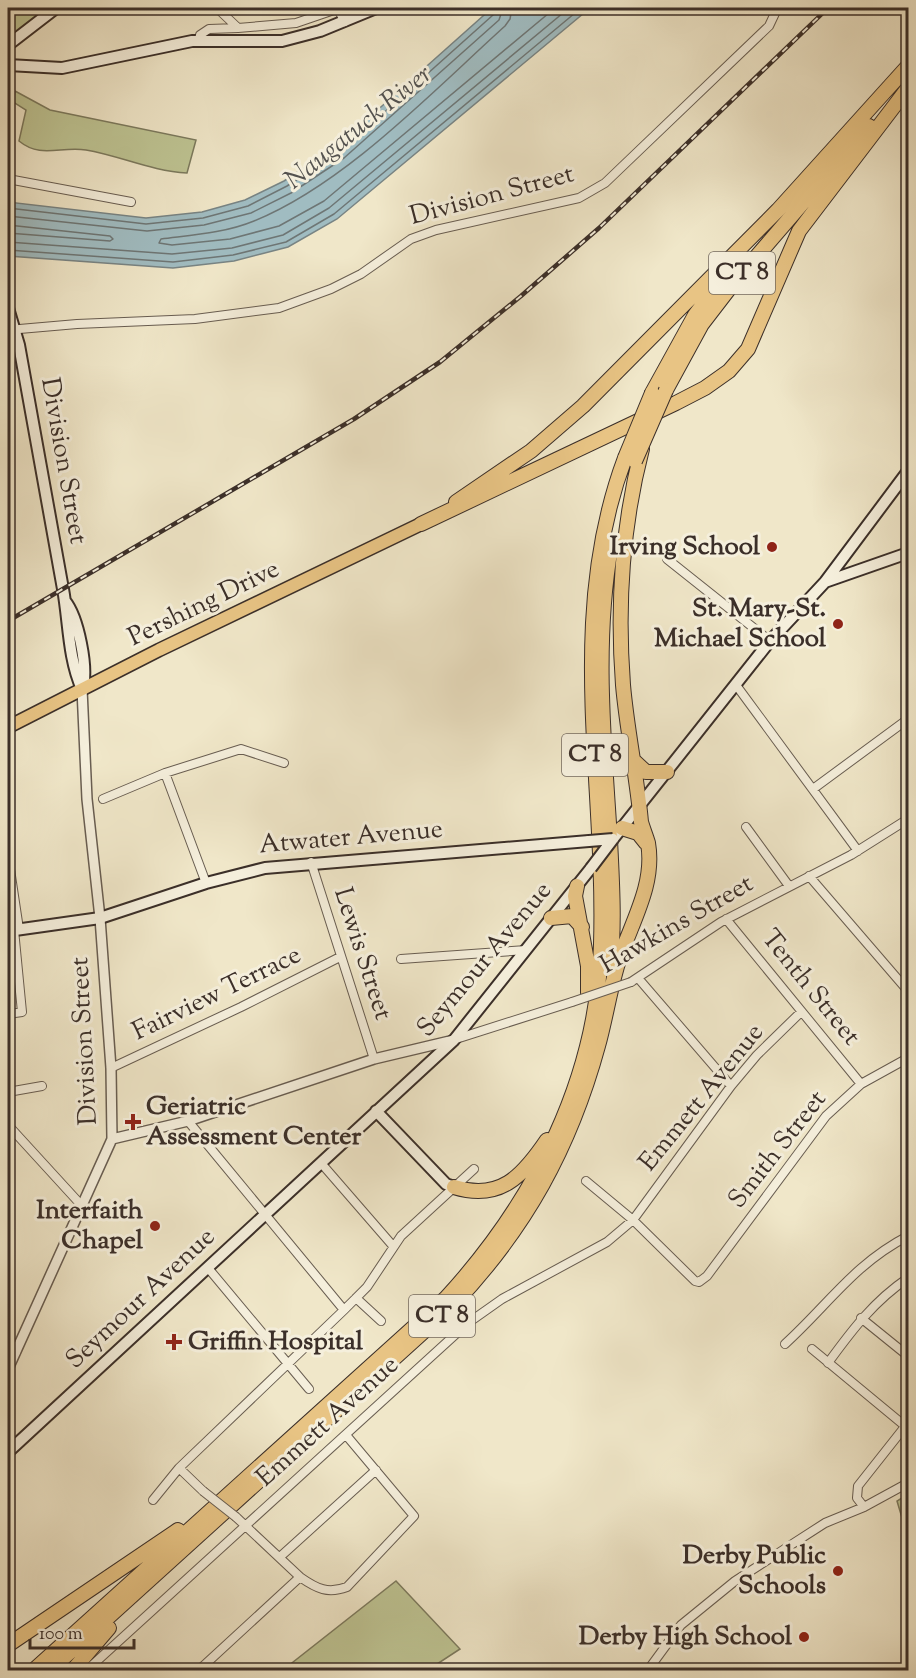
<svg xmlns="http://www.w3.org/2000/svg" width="916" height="1678" font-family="'Sorts Mill Goudy',serif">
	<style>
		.green { fill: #bec493; stroke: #7c7a5e; stroke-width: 1.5 }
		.water { fill: #a0bcc1; stroke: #788484; stroke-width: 1.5 }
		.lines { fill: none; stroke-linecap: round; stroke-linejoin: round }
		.shore { stroke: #6e7675; stroke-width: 1.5 }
		.minor-casing { stroke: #685d51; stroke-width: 10 }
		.tertiary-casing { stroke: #685d51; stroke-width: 12 }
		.secondary-casing { stroke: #3b2f29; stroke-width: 14 }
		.primary-casing { stroke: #3b2f29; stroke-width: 15 }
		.motorway-casing { stroke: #3b2f29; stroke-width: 16 }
		.minor { stroke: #f5efdc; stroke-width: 8 }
		.tertiary { stroke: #f5efdc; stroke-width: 9 }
		.secondary { stroke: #f5efdc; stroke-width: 10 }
		.primary { stroke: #e8c484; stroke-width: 12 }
		.motorway { stroke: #e8c484; stroke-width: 14 }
		.rail-casing { stroke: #3b2f29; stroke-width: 4.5 }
		.rail { stroke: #f5efdc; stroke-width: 2; stroke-dasharray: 7; stroke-linecap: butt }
		.minor-bridge-casing { stroke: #685d51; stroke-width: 10; stroke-linecap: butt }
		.secondary-bridge-casing { stroke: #3b2f29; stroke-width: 14; stroke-linecap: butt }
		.motorway-bridge-casing { stroke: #3b2f29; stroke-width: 16; stroke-linecap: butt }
		.minor-bridge { stroke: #f5efdc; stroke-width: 8 }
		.secondary-bridge { stroke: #f5efdc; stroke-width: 10 }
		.motorway-bridge { stroke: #e8c484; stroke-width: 14 }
		.poi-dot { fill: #8f2418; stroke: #f5efdc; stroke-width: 2 }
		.labels { text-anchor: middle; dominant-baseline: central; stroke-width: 6; stroke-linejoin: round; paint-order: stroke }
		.shield { fill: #f5efdc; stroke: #73695f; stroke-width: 1.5 }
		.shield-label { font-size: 24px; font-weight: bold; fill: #3b2f29 }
		.street-label { font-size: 26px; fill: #3b2f29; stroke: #f5efdc }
		.poi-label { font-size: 26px; font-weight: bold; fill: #3b2f29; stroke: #f5efdc; text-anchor: end }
		.water-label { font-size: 27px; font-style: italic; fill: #54524f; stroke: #f5efdc }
	</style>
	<rect width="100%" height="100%" fill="#f0e7c9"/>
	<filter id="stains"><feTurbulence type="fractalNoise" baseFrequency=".00333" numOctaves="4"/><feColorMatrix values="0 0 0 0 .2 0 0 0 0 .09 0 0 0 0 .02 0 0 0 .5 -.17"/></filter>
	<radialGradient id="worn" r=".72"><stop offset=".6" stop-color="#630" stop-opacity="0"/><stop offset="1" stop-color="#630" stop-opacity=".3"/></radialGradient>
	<path class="green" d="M12 8H50L8 39V21Z
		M15 91 50 110 196 140 187 173C151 171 121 156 86 150 60 146 41 159 19 141L26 110 13 102Z
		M908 1494V1538L897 1501Z
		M396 1581 460 1649 428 1670H283Z"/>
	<path class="water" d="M492 8H590L337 219 288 247 234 261 173 268 8 256V202L146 218 202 212 245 200 284 181 336 147Z"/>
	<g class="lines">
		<path class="shore" d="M512 8 510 19 505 26C432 92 345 184 254 221 225 233 192 235 161 239L159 243 172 245 230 239 279 226 324 201 555 8
			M8 208 146 224 203 218 248 206 287 186 340 152 493 15 496 8
			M8 216 147 231 204 225 251 213 291 193 344 158 499 20 503 8
			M8 225 110 236 113 239 110 241 8 233
			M8 242 172 254 232 248 283 235 329 208 569 8
			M8 250 173 262 233 255 286 242 334 214 581 8"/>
		<g class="minor-casing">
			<path id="minor" d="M217 8 238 28 296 23 334 10 339 11 345 22
				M8 13 10 8
				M199 40 200 35 209 29 238 28
				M8 179 131 202
				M8 330 77 324 195 319 279 308 331 289 361 274 411 239 436 230 579 198 605 183 769 26 777 9
				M667 559 770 641
				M736 685 858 851
				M165 773 206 883
				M813 789 908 719
				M103 799 165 773 241 749 284 763
				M746 827 789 886
				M8 856 19 929
				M311 862 374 1059
				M809 876 908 991
				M726 919 861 1084
				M401 959 526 950
				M638 978 731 1086
				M631 982 721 922 851 855 908 819
				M8 1014 22 1012 14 930
				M456 1039 572 1002
				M111 1068 241 1007 340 957
				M8 1092 42 1086
				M188 1121 344 1310
				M8 1125 83 1207
				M321 1163 393 1246
				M586 1181 633 1220 695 1281 699 1282 707 1276 826 1116 861 1084 908 1058
				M208 1268 309 1389
				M356 1298 381 1321
				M861 1318 908 1356
				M785 1344C828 1305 854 1264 908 1236
				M8 1346 16 1352
				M812 1349 905 1426
				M828 1363C852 1330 874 1301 908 1278
				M179 1468 203 1491
				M153 1500 179 1468 344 1310 367 1287 401 1236 474 1169
				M864 1507 857 1498 858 1486 907 1424
				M236 1517 300 1577
				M281 1556 376 1470
				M87 1670 468 1323 502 1299 607 1242 633 1220 731 1086 757 1055 801 1012
				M199 1670 300 1577C317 1589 328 1594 347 1587L414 1516 346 1435
				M648 1670 681 1625 735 1581 825 1523 864 1507 908 1483"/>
		</g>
		<g class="tertiary-casing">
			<path id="tertiary" d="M112 1139 188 1121 374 1059 454 1040
				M8 1369 112 1139 111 1068 100 918 87 799 82 689"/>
		</g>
		<g class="secondary-casing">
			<path id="secondary" d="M8 45 56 8
				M8 65 62 68 192 41H282L320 31 376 8
				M8 308 19 345 63 589C69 622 68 658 82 689
				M825 582 908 553
				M65 601C78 617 89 669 82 689
				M613 839 770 641 825 582 908 471
				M8 931 100 918 206 883 265 868 589 841
				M376 1111 446 1184 454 1187
				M8 1452 454 1040 591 868"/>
		</g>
		<g class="primary-casing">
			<path id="primary" d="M8 727 159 650 421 524"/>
		</g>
		<g class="motorway-casing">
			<path id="motorway" d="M666 390 702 324 732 285 869 126
				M652 393 695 315 729 270
				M456 502 531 451 583 406 778 210 908 66
				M421 524 676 403 705 388 729 371 748 349 799 231 908 88
				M633 760 646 772H667
				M622 828 638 833 646 843
				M577 886 575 896 588 966V993
				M551 918 572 916 582 927
				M610 967C615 925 612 882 610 839 604 742 594 643 611 547
				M454 1187C500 1201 522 1177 547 1140
				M8 1645 178 1530
				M34 1670 446 1298C535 1201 598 1078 601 944 606 780 565 618 625 458
				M50 1670 453 1305C526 1228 570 1148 598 1046 605 1021 609 995 616 970 627 929 656 888 648 843 646 836 643 829 641 822 637 776 627 731 623 685 617 606 622 526 642 449
				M73 1670 109 1628"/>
		</g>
		<use href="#minor" class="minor"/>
		<use href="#tertiary" class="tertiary"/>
		<use href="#secondary" class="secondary"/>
		<use href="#primary" class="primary"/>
		<use href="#motorway" class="motorway"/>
		<g class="rail-casing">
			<path id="rail" d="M8 621 354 419 440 362 521 296 599 228 828 8"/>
		</g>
		<use href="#rail" class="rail"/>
		<g class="minor-bridge-casing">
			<path id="minor-bridge" d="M572 1002 631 982
				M203 1491 236 1517"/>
		</g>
		<g class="secondary-bridge-casing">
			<path id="secondary-bridge" d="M589 841 613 839
				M591 868 613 839"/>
		</g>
		<g class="motorway-bridge-casing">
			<path id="motorway-bridge" d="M625 458 652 393
				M635 461 666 390"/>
		</g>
		<use href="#minor-bridge" class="minor-bridge"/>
		<use href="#secondary-bridge" class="secondary-bridge"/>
		<use href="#motorway-bridge" class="motorway-bridge"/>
	</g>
	<g class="poi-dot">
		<circle cx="772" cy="547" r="6"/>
		<circle cx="838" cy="624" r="6"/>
		<path d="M130 1113h6v6h6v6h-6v6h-6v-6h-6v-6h6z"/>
		<circle cx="155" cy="1226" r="6"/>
		<path d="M171 1333h6v6h6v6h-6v6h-6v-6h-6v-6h6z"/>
		<circle cx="838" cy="1571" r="6"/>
		<circle cx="804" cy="1637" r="6"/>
	</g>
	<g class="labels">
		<g class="shield">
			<rect x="709" y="252" width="66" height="42" rx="4.5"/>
			<rect x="562" y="734" width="66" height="42" rx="4.5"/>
			<rect x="409" y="1295" width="66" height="42" rx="4.5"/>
		</g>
		<g class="shield-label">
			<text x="742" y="273">CT 8</text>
			<text x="595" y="755">CT 8</text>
			<text x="442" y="1316">CT 8</text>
		</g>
		<g class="street-label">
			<text transform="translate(492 196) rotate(-15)">Division Street</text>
			<text transform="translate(63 461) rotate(80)">Division Street</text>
			<text transform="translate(204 604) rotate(-26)">Pershing Drive</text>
			<text transform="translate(351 838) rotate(-5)">Atwater Avenue</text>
			<text transform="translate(677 925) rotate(-30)">Hawkins Street</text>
			<text transform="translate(362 954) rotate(72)">Lewis Street</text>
			<text transform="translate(485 960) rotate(-50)">Seymour Avenue</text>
			<text transform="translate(810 988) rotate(51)">Tenth Street</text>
			<text transform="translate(217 994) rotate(-26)">Fairview Terrace</text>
			<text transform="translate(85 1041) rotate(-93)">Division Street</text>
			<text transform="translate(702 1098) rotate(-51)">Emmett Avenue</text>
			<text transform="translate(778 1150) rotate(-52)">Smith Street</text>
			<text transform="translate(141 1299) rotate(-43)">Seymour Avenue</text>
			<text transform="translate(328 1422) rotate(-42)">Emmett Avenue</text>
		</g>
		<g class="poi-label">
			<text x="760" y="547">Irving School</text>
			<text x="826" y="609">St. Mary-St.<tspan x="826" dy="30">Michael School</tspan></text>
			<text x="146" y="1107" text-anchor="start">Geriatric<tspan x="146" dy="30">Assessment Center</tspan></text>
			<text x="143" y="1211">Interfaith<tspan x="143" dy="30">Chapel</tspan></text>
			<text x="188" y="1342" text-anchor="start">Griffin Hospital</text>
			<text x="826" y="1556">Derby Public<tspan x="826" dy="30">Schools</tspan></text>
			<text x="792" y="1637">Derby High School</text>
		</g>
		<g class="water-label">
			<text transform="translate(359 128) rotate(-39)">Naugatuck River</text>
		</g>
	</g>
	<rect width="916" height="1678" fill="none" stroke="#f0e7c9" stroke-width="30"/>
	<rect x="9" y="9" width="898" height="1660" fill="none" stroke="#3b2f29" stroke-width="3"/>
	<rect x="15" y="15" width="886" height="1648" fill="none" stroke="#3b2f29" stroke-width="1.5"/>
	<path d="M30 1639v9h104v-9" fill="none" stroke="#3b2f29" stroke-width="3"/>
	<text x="39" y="1639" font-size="18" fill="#3b2f29" stroke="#f5efdc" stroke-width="4.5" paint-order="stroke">100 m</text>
	<rect width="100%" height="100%" filter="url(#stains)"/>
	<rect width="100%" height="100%" fill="url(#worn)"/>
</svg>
